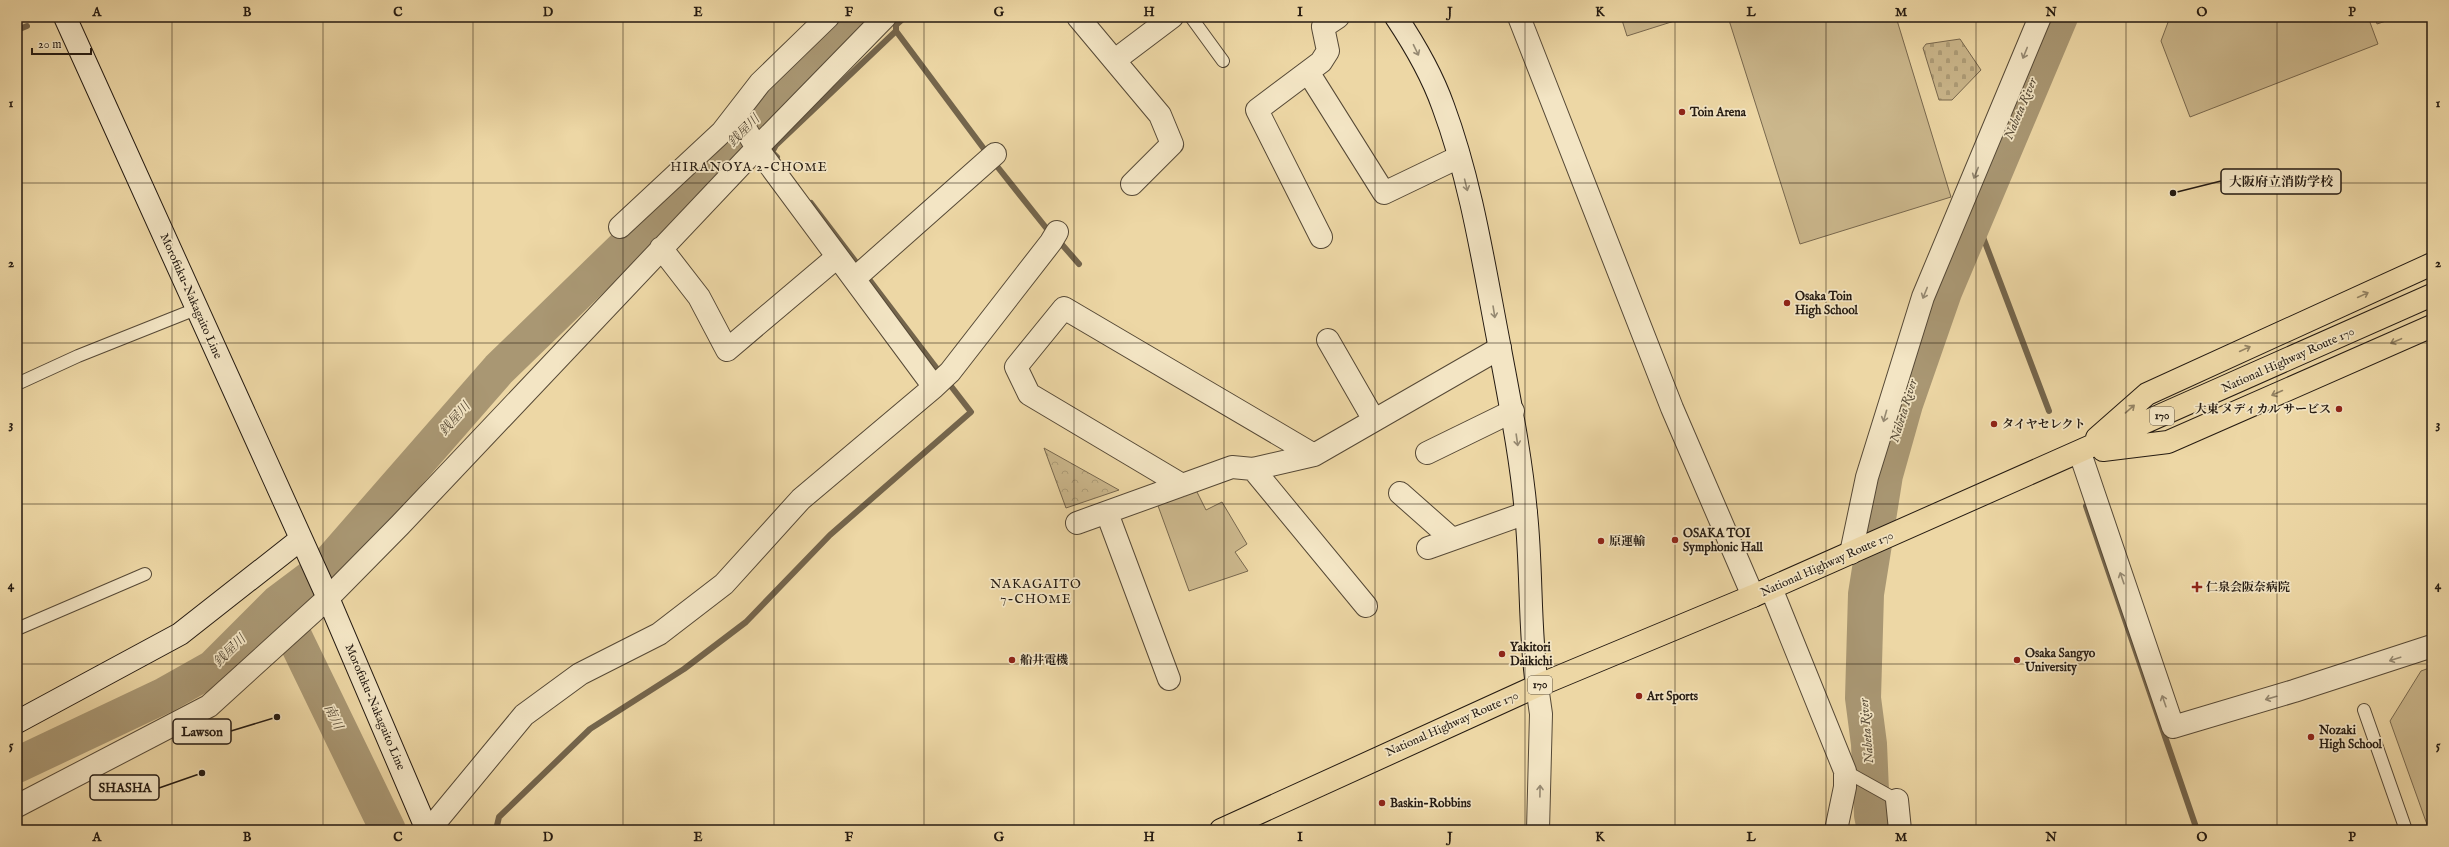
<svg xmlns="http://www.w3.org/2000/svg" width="2449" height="847" font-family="'IM FELL English','Noto Serif JP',serif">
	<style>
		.cemetery { fill: url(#cemetery-stones); stroke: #78684e }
		.park { fill: url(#park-crowns); stroke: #78684e }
		.garden { fill: #cbb78c; stroke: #78684e }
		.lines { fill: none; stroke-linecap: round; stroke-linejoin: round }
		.stream { stroke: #74654c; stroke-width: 6 }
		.river { stroke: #a99773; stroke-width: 36 }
		.lane-casing { stroke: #564936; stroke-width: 14 }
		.street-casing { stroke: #564936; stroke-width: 24 }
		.secondary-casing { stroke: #241a11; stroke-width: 24 }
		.highway-casing { stroke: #241a11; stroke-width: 24 }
		.lane { stroke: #f3e5c4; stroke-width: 12 }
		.street { stroke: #f3e5c4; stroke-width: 22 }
		.secondary { stroke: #f3e5c4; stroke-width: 22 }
		.highway { stroke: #edd7a5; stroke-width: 22 }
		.oneway { stroke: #968a73 }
		.oneway2 { stroke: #938262 }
		.grid { fill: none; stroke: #241a11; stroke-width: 1; stroke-opacity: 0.55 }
		.poi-dot { fill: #8f2418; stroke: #f3e5c4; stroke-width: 1.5 }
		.labels { text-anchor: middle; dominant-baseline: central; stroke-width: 3.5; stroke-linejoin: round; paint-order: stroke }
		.shield { fill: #f3e5c4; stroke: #625747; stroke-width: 1 }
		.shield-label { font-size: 11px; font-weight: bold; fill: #241a11 }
		.poi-label { font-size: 12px; font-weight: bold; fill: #241a11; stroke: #f3e5c4; text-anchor: start }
		.street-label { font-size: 12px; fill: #241a11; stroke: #f3e5c4 }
		.water-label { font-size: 13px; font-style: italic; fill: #594c38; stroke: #f3e5c4 }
		.neighbourhood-label { font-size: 13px; letter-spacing: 1px; fill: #241a11; stroke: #f3e5c4 }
		.leader { fill: none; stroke: #241a11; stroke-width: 1.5 }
		.callout-dot { fill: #241a11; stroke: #f3e5c4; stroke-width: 1.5 }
		.callout { fill: #f3e5c4; stroke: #241a11; stroke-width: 1.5 }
		.callout-label { font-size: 13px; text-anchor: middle; font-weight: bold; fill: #241a11 }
		.neatline { fill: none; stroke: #241a11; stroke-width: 1.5 }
		.grid-label { font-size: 13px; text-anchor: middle; font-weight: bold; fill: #241a11 }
	</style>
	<defs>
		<pattern id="cemetery-stones" width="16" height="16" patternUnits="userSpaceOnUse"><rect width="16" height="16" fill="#cbb78c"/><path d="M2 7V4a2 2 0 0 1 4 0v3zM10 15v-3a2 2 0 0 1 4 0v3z" fill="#ae9d78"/></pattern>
		<pattern id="park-crowns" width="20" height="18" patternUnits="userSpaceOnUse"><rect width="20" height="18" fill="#cbb78c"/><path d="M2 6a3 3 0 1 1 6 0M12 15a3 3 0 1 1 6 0" fill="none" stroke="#ae9d78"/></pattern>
	</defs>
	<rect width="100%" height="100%" fill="#edd7a5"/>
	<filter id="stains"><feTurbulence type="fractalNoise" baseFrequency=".005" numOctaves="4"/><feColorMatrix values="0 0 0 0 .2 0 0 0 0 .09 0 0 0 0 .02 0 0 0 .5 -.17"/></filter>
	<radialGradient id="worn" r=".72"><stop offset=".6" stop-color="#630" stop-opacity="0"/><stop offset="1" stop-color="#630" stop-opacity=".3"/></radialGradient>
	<path class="cemetery" d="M1960 39 1981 70 1952 100H1939L1923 48 1926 44Z"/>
	<path class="park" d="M1044 448 1119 490 1066 508Z"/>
	<path class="garden" d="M1621 17H1687L1627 36Z
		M1728 17H1896L1951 197 1800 244Z
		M2170 17H2368L2378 44 2190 117 2161 41Z
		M2375 17H2398L2377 24Z
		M1196 490 1206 510 1222 502 1247 544 1235 552 1248 571 1189 591 1157 503Z
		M2432 667V830H2429L2390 721 2421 671Z"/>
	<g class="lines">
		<path class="stream" d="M17 30 27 26
			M896 31 996 165 1051 234
			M777 157 772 152 776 145 896 31V25L905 17
			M811 203 941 374
			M1975 216 2049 411
			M1058 240 1079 264
			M2086 506 2197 830
			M496 830 499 817 590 729 684 669 746 622 830 535 971 412 947 381"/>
		<path class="river" d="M278 603 388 830
			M17 765 165 695 213 668 278 603 326 567 499 369 762 114 768 96 827 45 852 17
			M1875 830 1872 815 1869 744 1863 698 1866 594 1885 475 1905 404 1944 292 2060 17"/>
		<g class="lane-casing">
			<path id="lane" d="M1191 17 1223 61
				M17 384 78 356 196 309
				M17 629 145 574
				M2364 710 2406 830
				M1845 771 1897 800"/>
		</g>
		<g class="street-casing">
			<path id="street" d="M1078 17 1160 115 1172 144 1132 184
				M1519 17 1672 408 1753 596
				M1115 60 1172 17
				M1308 72 1384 193 1459 157
				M737 115 757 148 934 387
				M620 227 722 132 760 83 828 17
				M1321 237 1257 110 1321 62 1328 51 1323 27 1338 17
				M661 248 699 297 727 350 837 257
				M854 279 995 154
				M1328 340 1374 420
				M1427 453 1513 411
				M2080 453 2173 727 2294 691 2432 646
				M1253 469 1366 606
				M1182 485 1029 394 1016 367 1064 308 1314 455
				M1400 493 1452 539
				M1107 513 1169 679
				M1077 523 1232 467 1253 469 1314 455 1500 348
				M1428 548 1526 513
				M1851 553 1867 477 1923 297 2040 17
				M1771 588 1845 771V787L1836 830
				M1537 686 1541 714 1538 830
				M1897 800 1900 830
				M17 806 209 706 328 598 400 525 757 148 885 17
				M429 830 524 715 580 674 659 634 724 584 801 499 934 387 950 372 1051 242 1057 232"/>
		</g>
		<g class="secondary-casing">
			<path id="secondary" d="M65 17 328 598 427 830
				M1396 17C1414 44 1432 75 1443 106 1472 184 1484 267 1500 349 1510 403 1521 457 1526 513 1532 570 1529 629 1537 686
				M17 722 180 634 301 539"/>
		</g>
		<g class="highway-casing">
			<path id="highway" d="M2097 438 2147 394 2432 264
				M2103 450 2168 442 2432 326
				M1221 830 1537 686 1753 596 2432 295"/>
		</g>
		<use href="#lane" class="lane"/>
		<use href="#street" class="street"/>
		<use href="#secondary" class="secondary"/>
		<use href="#highway" class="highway"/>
	</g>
	<defs><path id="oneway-shaft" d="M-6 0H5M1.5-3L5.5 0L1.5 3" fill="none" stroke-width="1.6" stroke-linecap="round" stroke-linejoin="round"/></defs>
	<g class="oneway">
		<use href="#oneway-shaft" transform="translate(1416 50) rotate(64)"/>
		<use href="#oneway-shaft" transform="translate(2025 53) rotate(112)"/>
		<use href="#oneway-shaft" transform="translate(1976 173) rotate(112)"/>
		<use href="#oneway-shaft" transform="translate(1466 185) rotate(76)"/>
		<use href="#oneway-shaft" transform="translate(1925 293) rotate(112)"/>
		<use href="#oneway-shaft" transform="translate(1494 312) rotate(81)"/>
		<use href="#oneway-shaft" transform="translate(1885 416) rotate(106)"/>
		<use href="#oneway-shaft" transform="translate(1517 440) rotate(82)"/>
		<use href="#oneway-shaft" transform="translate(2122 578) rotate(-109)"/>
		<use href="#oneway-shaft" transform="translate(2395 659) rotate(162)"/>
		<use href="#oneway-shaft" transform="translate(2271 698) rotate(164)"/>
		<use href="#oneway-shaft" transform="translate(2164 701) rotate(-109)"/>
		<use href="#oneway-shaft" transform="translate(1540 791) rotate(-89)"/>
	</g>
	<g class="oneway2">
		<use href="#oneway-shaft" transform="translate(2363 295) rotate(-25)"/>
		<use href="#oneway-shaft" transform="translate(2396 341) rotate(157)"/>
		<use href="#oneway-shaft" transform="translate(2245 349) rotate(-25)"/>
		<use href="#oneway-shaft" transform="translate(2277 393) rotate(156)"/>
		<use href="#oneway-shaft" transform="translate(2130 409) rotate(-41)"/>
	</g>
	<path class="grid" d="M172 17V830M323 17V830M473 17V830M623 17V830M774 17V830M924 17V830M1074 17V830M1224 17V830M1375 17V830M1525 17V830M1675 17V830M1826 17V830M1976 17V830M2126 17V830M2277 17V830M17 183H2432M17 343H2432M17 504H2432M17 664H2432"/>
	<g class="poi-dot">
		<circle cx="1682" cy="112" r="4"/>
		<circle cx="1787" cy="303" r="4"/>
		<circle cx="2339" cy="409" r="4"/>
		<circle cx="1994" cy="424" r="4"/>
		<circle cx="1675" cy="540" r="4"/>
		<circle cx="1601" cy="541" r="4"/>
		<path d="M2195 581h4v4h4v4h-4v4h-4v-4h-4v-4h4z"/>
		<circle cx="1502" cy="654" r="4"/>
		<circle cx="1012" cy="660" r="4"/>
		<circle cx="2017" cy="660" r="4"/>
		<circle cx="1639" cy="696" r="4"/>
		<circle cx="2311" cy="737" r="4"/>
		<circle cx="1382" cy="803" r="4"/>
	</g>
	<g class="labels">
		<g class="shield">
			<rect x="2150" y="407" width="24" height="18" rx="3"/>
			<rect x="1528" y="676" width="24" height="18" rx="3"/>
		</g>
		<g class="shield-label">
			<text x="2162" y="416">170</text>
			<text x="1540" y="685">170</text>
		</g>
		<g class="poi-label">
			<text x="1690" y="112">Toin Arena</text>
			<text x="1795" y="296">Osaka Toin<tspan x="1795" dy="14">High School</tspan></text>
			<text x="2331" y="409" text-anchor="end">大東 メディカル サービス</text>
			<text x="2002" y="424">タイヤセレクト</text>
			<text x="1683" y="533">OSAKA TOI<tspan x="1683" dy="14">Symphonic Hall</tspan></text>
			<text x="1609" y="541">原運輸</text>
			<text x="2206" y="587">仁泉会阪奈病院</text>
			<text x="1510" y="647">Yakitori<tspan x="1510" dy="14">Daikichi</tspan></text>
			<text x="2025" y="653">Osaka Sangyo<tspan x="2025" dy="14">University</tspan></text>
			<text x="1020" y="660">船井電機</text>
			<text x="1647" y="696">Art Sports</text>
			<text x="2319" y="730">Nozaki<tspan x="2319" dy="14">High School</tspan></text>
			<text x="1390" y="803">Baskin-Robbins</text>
		</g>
		<g class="street-label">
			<text transform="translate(191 296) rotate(66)">Morofuku-Nakagaito Line</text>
			<text transform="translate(2288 360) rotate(-24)">National Highway Route 170</text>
			<text transform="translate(1827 564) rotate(-24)">National Highway Route 170</text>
			<text transform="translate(375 707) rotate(67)">Morofuku-Nakagaito Line</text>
			<text transform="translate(1452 724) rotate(-24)">National Highway Route 170</text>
		</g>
		<g class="water-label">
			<text transform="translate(2021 109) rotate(-67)">Nabeta River</text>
			<text transform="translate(744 131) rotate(-45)">銭屋川</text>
			<text transform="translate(1904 411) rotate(-73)">Nabeta River</text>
			<text transform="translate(455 419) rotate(-49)">銭屋川</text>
			<text transform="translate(230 651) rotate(-45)">銭屋川</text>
			<text transform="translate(333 717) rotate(64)">南川</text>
			<text transform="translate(1867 731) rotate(-95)">Nabeta River</text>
		</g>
		<g class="neighbourhood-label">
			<text x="749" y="167">HIRANOYA 2-CHOME</text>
			<text x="1036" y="584">NAKAGAITO<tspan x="1036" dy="15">7-CHOME</tspan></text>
		</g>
	</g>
	<path class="leader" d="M2173 193L2221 181M277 717L231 731M202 773L159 788"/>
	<g class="callout-dot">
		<circle cx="2173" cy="193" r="4"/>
		<circle cx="277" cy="717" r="4"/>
		<circle cx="202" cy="773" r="4"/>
	</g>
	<g class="callout">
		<rect x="2221" y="169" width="120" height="25" rx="4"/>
		<rect x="173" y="719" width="58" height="25" rx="4"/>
		<rect x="90" y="775" width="69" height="25" rx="4"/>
	</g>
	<g class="callout-label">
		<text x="2281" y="186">大阪府立消防学校</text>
		<text x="202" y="736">Lawson</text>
		<text x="125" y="792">SHASHA</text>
	</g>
	<rect width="2449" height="847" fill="none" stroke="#edd7a5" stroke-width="44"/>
	<path d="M32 48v6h59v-6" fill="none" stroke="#241a11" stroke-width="2"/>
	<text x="38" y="48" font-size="12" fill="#241a11" stroke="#f3e5c4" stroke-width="3" paint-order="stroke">20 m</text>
	<rect x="22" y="22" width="2405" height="803" class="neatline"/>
	<g class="grid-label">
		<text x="97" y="16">A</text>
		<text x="247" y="16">B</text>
		<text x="398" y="16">C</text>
		<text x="548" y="16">D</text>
		<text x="698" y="16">E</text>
		<text x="849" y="16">F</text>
		<text x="999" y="16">G</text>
		<text x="1149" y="16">H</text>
		<text x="1300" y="16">I</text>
		<text x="1450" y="16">J</text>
		<text x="1600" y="16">K</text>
		<text x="1751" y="16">L</text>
		<text x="1901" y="16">M</text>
		<text x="2051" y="16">N</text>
		<text x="2202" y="16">O</text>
		<text x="2352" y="16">P</text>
		<text x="11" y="107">1</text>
		<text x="2438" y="107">1</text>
		<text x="11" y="267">2</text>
		<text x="2438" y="267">2</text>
		<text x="11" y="428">3</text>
		<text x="2438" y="428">3</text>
		<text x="11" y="589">4</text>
		<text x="2438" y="589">4</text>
		<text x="11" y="749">5</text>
		<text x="2438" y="749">5</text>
		<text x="97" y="841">A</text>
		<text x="247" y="841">B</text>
		<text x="398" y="841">C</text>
		<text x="548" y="841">D</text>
		<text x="698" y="841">E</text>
		<text x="849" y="841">F</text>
		<text x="999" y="841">G</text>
		<text x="1149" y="841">H</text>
		<text x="1300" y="841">I</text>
		<text x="1450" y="841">J</text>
		<text x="1600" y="841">K</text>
		<text x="1751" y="841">L</text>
		<text x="1901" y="841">M</text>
		<text x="2051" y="841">N</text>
		<text x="2202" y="841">O</text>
		<text x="2352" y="841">P</text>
	</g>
	<rect width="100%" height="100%" filter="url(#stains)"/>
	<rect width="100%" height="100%" fill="url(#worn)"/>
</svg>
